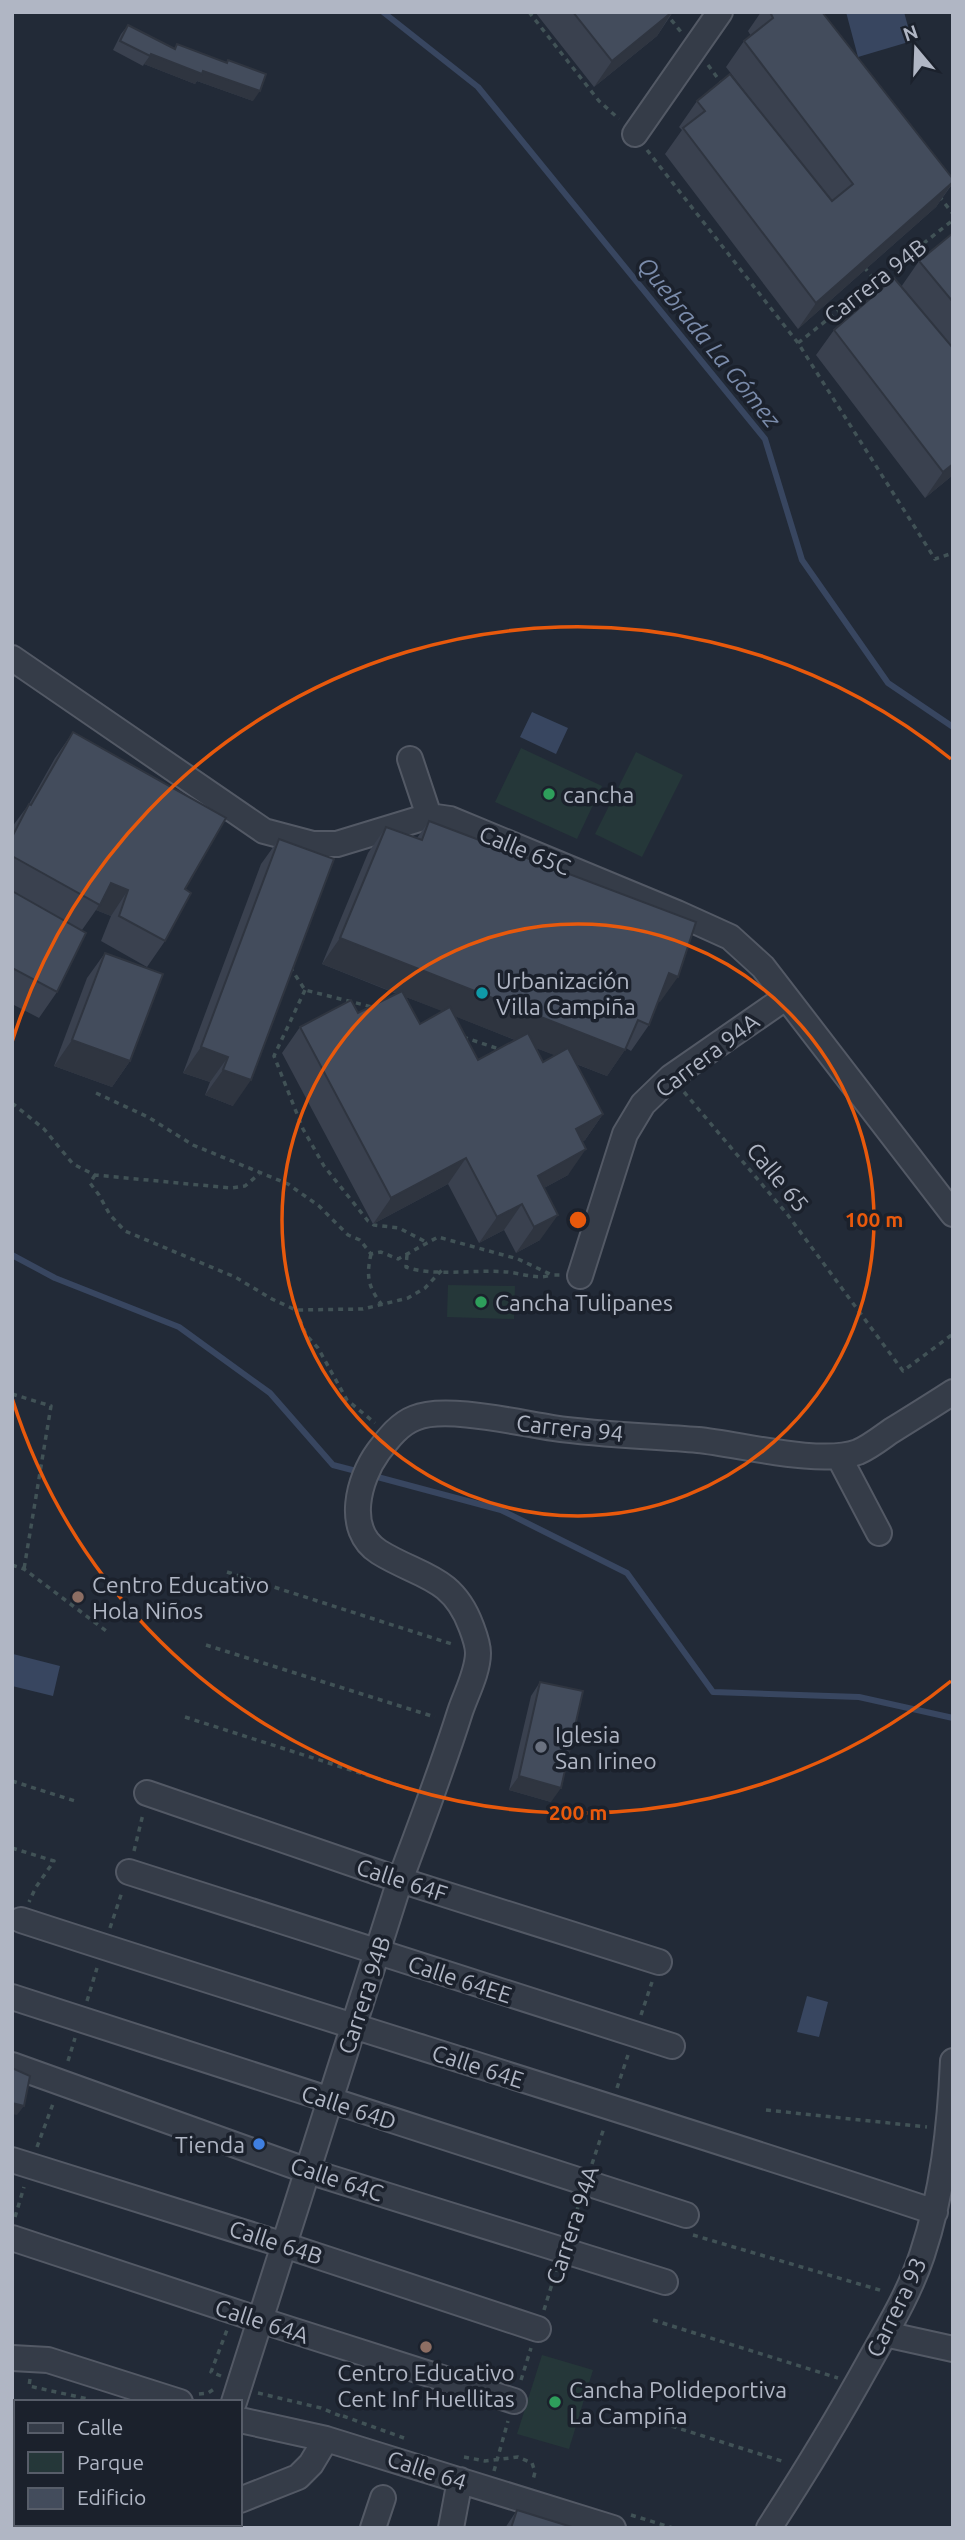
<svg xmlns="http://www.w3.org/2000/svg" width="965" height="2540" font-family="Ubuntu,sans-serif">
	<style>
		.green { fill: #253739 }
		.water { fill: #384660 }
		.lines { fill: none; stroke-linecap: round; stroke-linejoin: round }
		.stream { stroke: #384660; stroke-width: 6 }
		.minor-casing { stroke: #535965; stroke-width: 28 }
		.path { stroke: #415256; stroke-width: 3.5; stroke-dasharray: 5 5; stroke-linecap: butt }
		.minor { stroke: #353c48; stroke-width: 24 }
		.wall { fill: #3a414f; fill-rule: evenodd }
		.shaded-wall { fill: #2f3540 }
		.building { fill: #434c5c; stroke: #2f3540; stroke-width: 2 }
		.ring { fill: none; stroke: #e8590c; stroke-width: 3.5 }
		.leisure-dot { fill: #2e9e5b; stroke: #1b212c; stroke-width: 2.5 }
		.culture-dot { fill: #0f9aa8; stroke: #1b212c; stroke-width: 2.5 }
		.education-dot { fill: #8d6e63; stroke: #1b212c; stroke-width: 2.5 }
		.worship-dot { fill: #6b7280; stroke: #1b212c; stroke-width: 2.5 }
		.shop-dot { fill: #3f7fe0; stroke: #1b212c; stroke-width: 2.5 }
		.labels { text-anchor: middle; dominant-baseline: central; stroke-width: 7; stroke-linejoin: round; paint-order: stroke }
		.street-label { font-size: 23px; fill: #b0b6c4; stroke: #1b212c }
		.poi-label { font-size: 23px; fill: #b0b6c4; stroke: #1b212c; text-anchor: start }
		.water-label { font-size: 24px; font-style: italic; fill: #7a8baa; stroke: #1b212c }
		.centre { fill: #e8590c; stroke: #1b212c; stroke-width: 3.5 }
		.ring-label { font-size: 21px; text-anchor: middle; font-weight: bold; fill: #e8590c; stroke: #1b212c; stroke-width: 7; stroke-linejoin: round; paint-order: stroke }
	</style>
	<rect width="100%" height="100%" fill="#222a37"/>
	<path class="green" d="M521 748 602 786 577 839 495 802Z
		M636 752 683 775 642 857 595 834Z
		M448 1285 515 1286 514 1319 447 1317Z
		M542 2355 593 2370 569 2449 517 2434Z"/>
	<path class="water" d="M846 12H904L912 41 858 57Z
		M532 712 568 728 556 754 520 737Z
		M13 1654 60 1666 53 1696 12 1686Z
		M807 1996 828 2002 819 2037 797 2032Z"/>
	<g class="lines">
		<path class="stream" d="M383 12 478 87 765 439 802 560 888 683 953 727
			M12 1255 55 1278 179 1327 270 1393 333 1465 360 1472
			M370 1475 501 1510 627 1573 713 1692 859 1697 953 1718"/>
		<g class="minor-casing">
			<path id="minor" d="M635 134 720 12
				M12 658 264 831 313 844H337L429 816 450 819 677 913 730 937 763 967 953 1214
				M410 759 429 816
				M580 1276 625 1134 643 1104 671 1077 785 998
				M839 1457 879 1533
				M147 1793 400 1880 659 1962
				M129 1872 672 2046
				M21 1920C325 2019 631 2111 935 2212
				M12 1997 686 2215
				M12 2065 308 2171 665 2282
				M12 2160 284 2245 538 2329
				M12 2238 260 2320 514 2401
				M885 2334 953 2349
				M12 2358 48 2360 180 2402
				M234 2402 400 1880C421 1824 442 1769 460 1712 466 1694 478 1672 478 1653 478 1644 474 1634 471 1626 452 1575 419 1577 379 1552 344 1530 359 1478 378 1452 388 1439 399 1424 415 1418 445 1405 519 1423 553 1428 601 1435 650 1436 698 1440 739 1444 821 1466 858 1452 870 1447 881 1438 891 1431 912 1418 933 1405 953 1392
				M240 2420 326 2439 613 2528
				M240 2500 298 2477 311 2464 326 2439
				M181 2528 187 2524
				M373 2528 383 2498
				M451 2528 460 2480
				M769 2528C804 2474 837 2420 868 2364 888 2328 909 2294 922 2255 943 2192 950 2127 953 2061"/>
		</g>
		<path class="path" d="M529 12 599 101 619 119
			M665 12 681 32
			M708 65 722 84
			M647 150 798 343 935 559 953 553
			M939 196 953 214
			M864 267 884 291
			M798 343 953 220
			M290 967 305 990 376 1008
			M305 990 274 1056 303 1129 324 1166 368 1221 374 1225 399 1228 426 1242
			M463 1037 502 1050
			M684 1092 787 1214 903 1371 953 1334
			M96 1093 148 1117 193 1145 288 1184 319 1206 348 1235 360 1240 371 1254 381 1252 398 1259 438 1237 518 1259 552 1275H560
			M12 1103 44 1129 73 1164 95 1175 231 1188 245 1186 259 1174
			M95 1175 90 1183 99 1195 110 1215 125 1231 235 1277 272 1299 296 1310 363 1309 408 1298 425 1288 442 1270
			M371 1254C366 1276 368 1287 382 1305
			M407 1255 406 1267C432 1277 477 1269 507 1272 521 1273 537 1280 551 1275
			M296 1310 306 1335 318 1348 347 1400 375 1423
			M12 1394 51 1406 24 1569
			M12 1565 24 1569 109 1633
			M227 1572 455 1645
			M206 1645 435 1717
			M185 1717 410 1789
			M12 1781 75 1801
			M12 1848 54 1861 36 1887 29 1902
			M134 1851 143 1814
			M110 1928 122 1892
			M87 2001 97 1968
			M641 2015 652 1982
			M68 2061 75 2038
			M617 2088 628 2055
			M766 2110 927 2127
			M37 2147 54 2101
			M592 2164 604 2128
			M15 2217 24 2187
			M570 2231 580 2201
			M693 2235 883 2291
			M544 2310 556 2271
			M653 2320 838 2378
			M221 2376 211 2372 227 2330
			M30 2379 29 2386 88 2399 89 2397
			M521 2380 531 2348
			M258 2393 321 2408 343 2417
			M199 2394 208 2393 214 2389
			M624 2411 785 2462
			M343 2416 404 2438
			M464 2457 485 2461 518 2457 532 2463 535 2472 533 2480
			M494 2471 508 2421
			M631 2515 673 2528
			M146 2528 151 2524"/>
		<use href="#minor" class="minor"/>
	</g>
	<path class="wall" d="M535 12H673L657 36 594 87Z
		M761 12H822L953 179V183L936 207 798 329 665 154 682 130 679 127 697 101 761 113 726 67 744 41 751 36 748 31Z
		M128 25 174 49 177 44 226 63 228 60 253 101 197 81 195 84 144 64 143 66 113 50 121 34Z
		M953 233V475L925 498 816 355 834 330 901 287 919 261Z
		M73 732 185 889 165 941 147 967 101 941 111 916 96 910 82 930 57 992 39 1018 12 1004V827L29 804 55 758Z
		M429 821 660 1002H658L649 1025 631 1051 626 1048 607 1076 576 1064 603 1114 585 1140 582 1142 568 1175 544 1188 540 1240 516 1253 504 1230 479 1243 448 1184 373 1224 282 1053 300 1027 358 1013 397 994 322 964 368 853 386 827 417 838ZM406 997 443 1011 420 1024ZM455 1016 515 1040 478 1060ZM536 1048 555 1055 543 1062Z
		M279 839 233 1106 205 1095 210 1082 183 1073 261 864Z
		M105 953 130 1061 112 1087 54 1066 87 978Z
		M540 1682 551 1802 509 1790 531 1696Z
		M517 2510 575 2528H505Z"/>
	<path class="shaded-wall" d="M672 12 657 36 594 87 612 61Z
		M151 54 203 71 260 91 253 101 197 81 195 84 144 64Z
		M953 182 936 207 798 329 816 303Z
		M953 464V475L925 498 943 472Z
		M111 883 128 890 111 916 96 910Z
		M340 938 625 1050 607 1076 322 964Z
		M669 973 678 977 660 1002 651 999Z
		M72 1040 130 1061 112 1087 54 1066Z
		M201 1047 228 1057 210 1082 183 1073Z
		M223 1070 251 1080 233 1106 205 1095Z
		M603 1114 585 1140 558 1155 576 1129Z
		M586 1149 568 1175 520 1201 538 1176Z
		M466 1158 448 1184 373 1224 391 1198Z
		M522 1204 504 1230 479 1243 497 1217Z
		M558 1215 540 1240 516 1253 534 1227Z
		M519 1776 561 1788 551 1802 509 1790Z
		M12 2103 24 2106 17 2115 12 2114Z"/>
	<path class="building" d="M573 12H672L612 61Z
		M770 12H822L953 179V182L816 303 683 128 705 111 697 101 730 74 832 201 853 184 744 41 773 18Z
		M128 25 175 49 177 44 227 63 228 60 266 74 260 91 203 71 202 74 151 54 150 56 120 41Z
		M953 233V302L919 261Z
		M894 278 953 348V464L943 472 834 330Z
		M73 732 226 818 185 889 191 893 165 941 119 916 128 890 111 883 100 905 12 856V837L29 804 31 805Z
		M429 821 696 922 678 977 669 973 649 1025 638 1020 625 1050 340 938 386 827 422 840Z
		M279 839 334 859 251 1080 223 1070 228 1057 201 1047Z
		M12 891 86 933 57 992 12 968Z
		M105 953 163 974 130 1061 72 1040Z
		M402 991 420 1024 450 1007 478 1060 528 1033 543 1062 568 1048 603 1114 576 1129 586 1149 538 1176 558 1215 534 1227 522 1204 497 1217 466 1158 391 1198 300 1027 351 1000 358 1013Z
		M540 1682 583 1691 561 1788 519 1776Z
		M12 2068 30 2076 24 2106 12 2103Z
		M517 2510 575 2528H511Z"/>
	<g class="ring">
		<circle cx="578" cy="1220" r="296"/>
		<path d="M951 1681A593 593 0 0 1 12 1398M12 1042A593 593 0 0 1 951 759"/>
	</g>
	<g class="leisure-dot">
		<circle cx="549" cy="794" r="7"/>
		<circle cx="481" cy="1302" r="7"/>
		<circle cx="555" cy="2402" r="7"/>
	</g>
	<circle class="culture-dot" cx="482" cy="993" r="7"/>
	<g class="education-dot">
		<circle cx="78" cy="1597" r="7"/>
		<circle cx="426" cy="2347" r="7"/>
	</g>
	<circle class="worship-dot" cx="541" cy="1747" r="7"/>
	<circle class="shop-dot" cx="259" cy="2144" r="7"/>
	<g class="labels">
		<g class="street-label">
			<text transform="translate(875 281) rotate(-38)">Carrera 94B</text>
			<text transform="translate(525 850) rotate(22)">Calle 65C</text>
			<text transform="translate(707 1055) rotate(-37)">Carrera 94A</text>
			<text transform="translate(778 1177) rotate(50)">Calle 65</text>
			<text transform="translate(570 1428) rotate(6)">Carrera 94</text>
			<text transform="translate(402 1880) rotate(18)">Calle 64F</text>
			<text transform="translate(460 1979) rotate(18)">Calle 64EE</text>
			<text transform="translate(364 1995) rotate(-72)">Carrera 94B</text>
			<text transform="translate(478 2066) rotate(18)">Calle 64E</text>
			<text transform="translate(349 2107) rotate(18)">Calle 64D</text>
			<text transform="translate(337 2179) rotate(18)">Calle 64C</text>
			<text transform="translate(572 2225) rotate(-72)">Carrera 94A</text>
			<text transform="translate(276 2242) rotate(18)">Calle 64B</text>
			<text transform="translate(896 2307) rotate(-64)">Carrera 93</text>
			<text transform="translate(262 2321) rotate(18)">Calle 64A</text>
			<text transform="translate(427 2470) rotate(18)">Calle 64</text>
		</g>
		<g class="poi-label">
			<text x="563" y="794">cancha</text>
			<text x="496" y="980">Urbanización<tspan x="496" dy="26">Villa Campiña</tspan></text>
			<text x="495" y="1302">Cancha Tulipanes</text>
			<text x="92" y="1584">Centro Educativo<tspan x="92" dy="26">Hola Niños</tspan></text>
			<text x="555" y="1734">Iglesia<tspan x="555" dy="26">San Irineo</tspan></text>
			<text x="245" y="2144" text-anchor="end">Tienda</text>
			<text x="426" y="2372" text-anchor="middle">Centro Educativo<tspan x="426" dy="26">Cent Inf Huellitas</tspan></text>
			<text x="569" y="2389">Cancha Polideportiva<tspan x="569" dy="26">La Campiña</tspan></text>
		</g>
		<g class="water-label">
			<text transform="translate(709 342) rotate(51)">Quebrada La Gómez</text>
		</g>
	</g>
	<circle cx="578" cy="1220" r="10" class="centre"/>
	<g class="ring-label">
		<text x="874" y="1227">100 m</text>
		<text x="578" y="1820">200 m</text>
	</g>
	<rect width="965" height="2540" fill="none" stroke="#b0b6c4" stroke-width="28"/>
	<rect x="14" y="2400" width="228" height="126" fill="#1b212c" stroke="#575d69" stroke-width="2"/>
	<rect x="28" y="2423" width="35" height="10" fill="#353c48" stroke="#575d69" stroke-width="2"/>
	<text x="77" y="2435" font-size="21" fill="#b0b6c4">Calle</text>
	<rect x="28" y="2452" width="35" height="21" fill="#253739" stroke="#575d69" stroke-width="2"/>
	<text x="77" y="2470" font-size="21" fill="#b0b6c4">Parque</text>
	<rect x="28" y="2488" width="35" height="21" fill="#434c5c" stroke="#575d69" stroke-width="2"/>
	<text x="77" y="2505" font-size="21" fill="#b0b6c4">Edificio</text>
	<g transform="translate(916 49) rotate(341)" stroke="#1b212c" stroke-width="5" paint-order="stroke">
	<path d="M0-5L12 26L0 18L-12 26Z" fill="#b0b6c4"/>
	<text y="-10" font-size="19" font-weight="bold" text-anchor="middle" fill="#b0b6c4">N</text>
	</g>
</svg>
